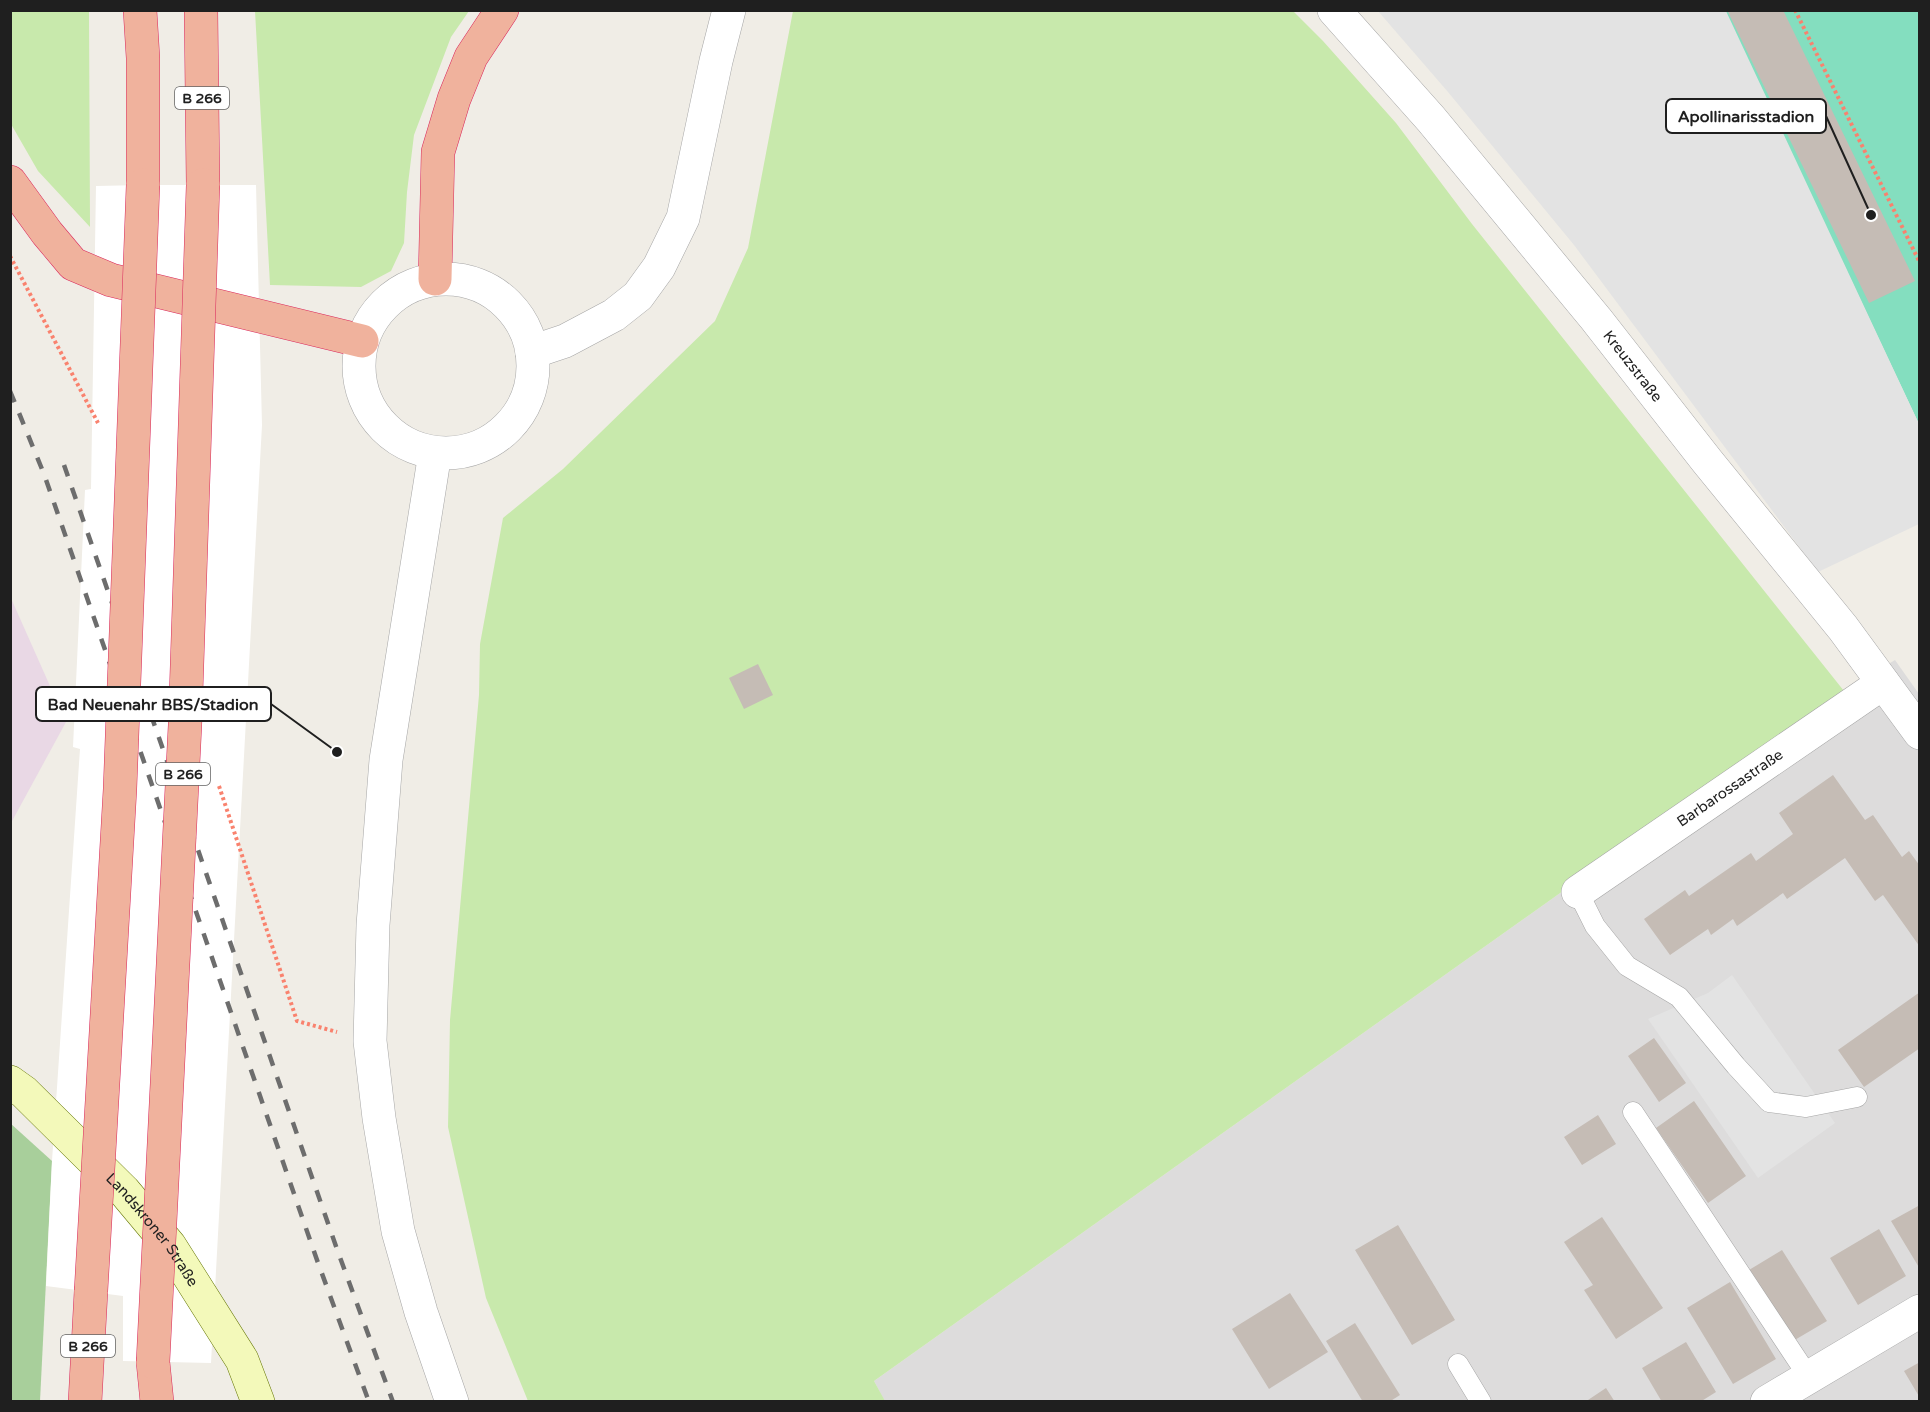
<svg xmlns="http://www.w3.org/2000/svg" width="1930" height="1412" font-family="'Varela Round',sans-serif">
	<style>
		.residential { fill: #dddcdc }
		.industrial { fill: #e9d8e5 }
		.grass { fill: #c8e9ac }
		.forest { fill: #a8cf9b }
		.pitch { fill: #84debf }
		.parking { fill: #e3e3e3 }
		.pier { fill: #fff }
		.building { fill: #c5bcb5 }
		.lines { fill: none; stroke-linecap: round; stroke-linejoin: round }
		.service-casing { stroke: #a6a6a6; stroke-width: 21 }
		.minor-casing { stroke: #a6a6a6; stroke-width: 34 }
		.secondary-casing { stroke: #667706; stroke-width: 34 }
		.trunk-casing { stroke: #da275c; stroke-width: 34 }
		.path { stroke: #f9826e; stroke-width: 4; stroke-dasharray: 3 3; stroke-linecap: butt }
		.service { stroke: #fff; stroke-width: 20 }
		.minor { stroke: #fff; stroke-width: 33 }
		.secondary { stroke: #f3f9ba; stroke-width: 33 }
		.trunk { stroke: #f0b29d; stroke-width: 33 }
		.rail { stroke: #6d6d6d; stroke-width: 4.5; stroke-dasharray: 12 12; stroke-linecap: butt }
		.trunk-bridge-casing { stroke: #da275c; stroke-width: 34; stroke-linecap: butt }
		.trunk-bridge { stroke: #f0b29d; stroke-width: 33 }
		.labels { text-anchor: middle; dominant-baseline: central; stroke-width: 4.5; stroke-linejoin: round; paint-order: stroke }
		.shield { fill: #fff; stroke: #626262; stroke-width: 1.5 }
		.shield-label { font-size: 14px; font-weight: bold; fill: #1f1f1f }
		.street-label { font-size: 15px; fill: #1f1f1f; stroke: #fff }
		.leader { fill: none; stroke: #1f1f1f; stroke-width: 2 }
		.callout-dot { fill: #1f1f1f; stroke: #fff; stroke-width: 2 }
		.callout { fill: #fff; stroke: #1f1f1f; stroke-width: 2 }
		.callout-label { font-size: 16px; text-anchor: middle; font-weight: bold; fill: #1f1f1f }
	</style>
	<rect width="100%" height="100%" fill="#f0ede6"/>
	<path class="residential" d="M1895 660 1919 694V1401L885 1402 874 1381 1844 691Z"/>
	<path class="industrial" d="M10 596 66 722 11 823H10Z"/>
	<path class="grass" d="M10 11H89L90 227 38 171 11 124Z
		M255 11H469L451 37 414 135 407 192 404 243 391 271 361 287 270 285Z
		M793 11H1293L1323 41 1396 123 1472 224 1844 691 874 1381 885 1401H528L486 1298 448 1127 450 1020 479 695 480 644 503 518 563 469 715 321 748 248Z"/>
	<path class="forest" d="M10 1123 52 1161 40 1401H11Z"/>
	<path class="pitch" d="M1724 11H1919V424Z"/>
	<path class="parking" d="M1378 11H1726L1919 424V524L1818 572 1574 245 1448 92Z
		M1732 975 1835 1123 1758 1178 1648 1019 1708 993Z"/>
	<path class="pier" d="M143 185H256L262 425 211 1363 123 1361V1296L46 1286 52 1161 80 749 73 747 85 490 91 489 96 186Z"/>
	<path class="building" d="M1727 10H1783L1915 281 1869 303Z
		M758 664 773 695 744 709 729 678Z
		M1833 775 1865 820 1873 815 1902 857 1909 851 1920 866V947L1883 895 1875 901 1845 858 1787 899 1783 893 1737 926 1733 919 1711 935 1708 929 1670 955 1644 919 1685 890 1689 896 1751 853 1756 861 1793 834 1779 813Z
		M1920 992V1048L1864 1087 1838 1050Z
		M1654 1038 1686 1083 1659 1102 1628 1056Z
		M1694 1101 1746 1176 1708 1203 1656 1128Z
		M1598 1115 1616 1144 1582 1165 1564 1137Z
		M1920 1205V1269L1891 1221Z
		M1602 1217 1663 1308 1616 1339 1584 1290 1593 1285 1564 1242Z
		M1398 1225 1455 1320 1412 1345 1355 1250Z
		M1879 1229 1906 1276 1858 1305 1830 1258Z
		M1782 1250 1827 1321 1793 1341 1749 1270Z
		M1730 1282 1776 1359 1733 1384 1687 1308Z
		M1290 1293 1328 1352 1269 1389 1232 1329Z
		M1355 1323 1400 1395 1389 1402H1363L1326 1341Z
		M1686 1342 1716 1392 1700 1402H1662L1642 1368Z
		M1920 1362V1398L1904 1371Z
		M1606 1388 1615 1402H1585Z"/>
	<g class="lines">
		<g class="service-casing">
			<path id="service" d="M1578 892 1595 926 1627 966 1679 997 1736 1066 1769 1102 1806 1107 1857 1097
				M1633 1112 1808 1376
				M1458 1364 1481 1402"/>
		</g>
		<g class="minor-casing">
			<g id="minor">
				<path id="s1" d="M1334 10 1431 119 1596 319 1707 461 1843 628 1920 733"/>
				<circle cx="446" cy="366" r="87"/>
				<path d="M532 352 565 341 614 315 638 296 659 267 683 218 716 61 729 10"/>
				<path d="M435 453 386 760 373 925 370 1041 379 1118 398 1231 421 1312 452 1402"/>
				<path id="s2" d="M1578 892 1883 683"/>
				<path d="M1767 1402 1920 1311"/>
			</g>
		</g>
		<g class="secondary-casing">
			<g id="secondary">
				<path id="s3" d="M10 1082 24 1092 124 1191 170 1246 242 1360 258 1402"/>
			</g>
		</g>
		<g class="trunk-casing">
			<path id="trunk" d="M140 10 143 58V185
				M201 10 203 185
				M10 182 47 233 73 264 111 280 362 341
				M435 279 438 152 454 99 471 57 502 10
				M153 1362 157 1402
				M85 1402 91 1291"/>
		</g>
		<path class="path" d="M1795 10 1920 263
			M10 256 98 423
			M219 786 297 1021 337 1032"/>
		<use href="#service" class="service"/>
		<use href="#minor" class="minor"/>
		<use href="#secondary" class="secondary"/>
		<use href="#trunk" class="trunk"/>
		<path class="rail" d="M10 391 44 474 317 1260 369 1402
			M64 465 338 1252 393 1402"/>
		<g class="trunk-bridge-casing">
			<path id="trunk-bridge" d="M91 1291 120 789 143 185
				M153 1362 185 725 203 185"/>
		</g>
		<use href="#trunk-bridge" class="trunk-bridge"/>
	</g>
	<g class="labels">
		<g class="shield">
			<rect x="175" y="87" width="54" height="22" rx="4.5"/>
			<rect x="156" y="763" width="54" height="22" rx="4.5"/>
			<rect x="61" y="1335" width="54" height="22" rx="4.5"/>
		</g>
		<g class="shield-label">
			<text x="202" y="98">B 266</text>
			<text x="183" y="774">B 266</text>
			<text x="88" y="1346">B 266</text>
		</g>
		<g class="street-label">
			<text stroke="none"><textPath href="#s1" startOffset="465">Kreuzstraße</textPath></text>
			<text stroke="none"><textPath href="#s2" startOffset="184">Barbarossastraße</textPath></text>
			<text stroke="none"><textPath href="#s3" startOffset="206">Landskroner Straße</textPath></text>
		</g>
	</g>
	<path class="leader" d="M1871 215L1826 116M337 752L271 704"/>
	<g class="callout-dot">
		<circle cx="1871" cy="215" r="6"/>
		<circle cx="337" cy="752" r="6"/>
	</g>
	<g class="callout">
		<rect x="1666" y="99" width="160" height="34" rx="6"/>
		<rect x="36" y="687" width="235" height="34" rx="6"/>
	</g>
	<g class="callout-label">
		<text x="1746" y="122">Apollinarisstadion</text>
		<text x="153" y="710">Bad Neuenahr BBS/Stadion</text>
	</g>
	<rect width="1930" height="1412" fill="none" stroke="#1f1f1f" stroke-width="24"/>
</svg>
